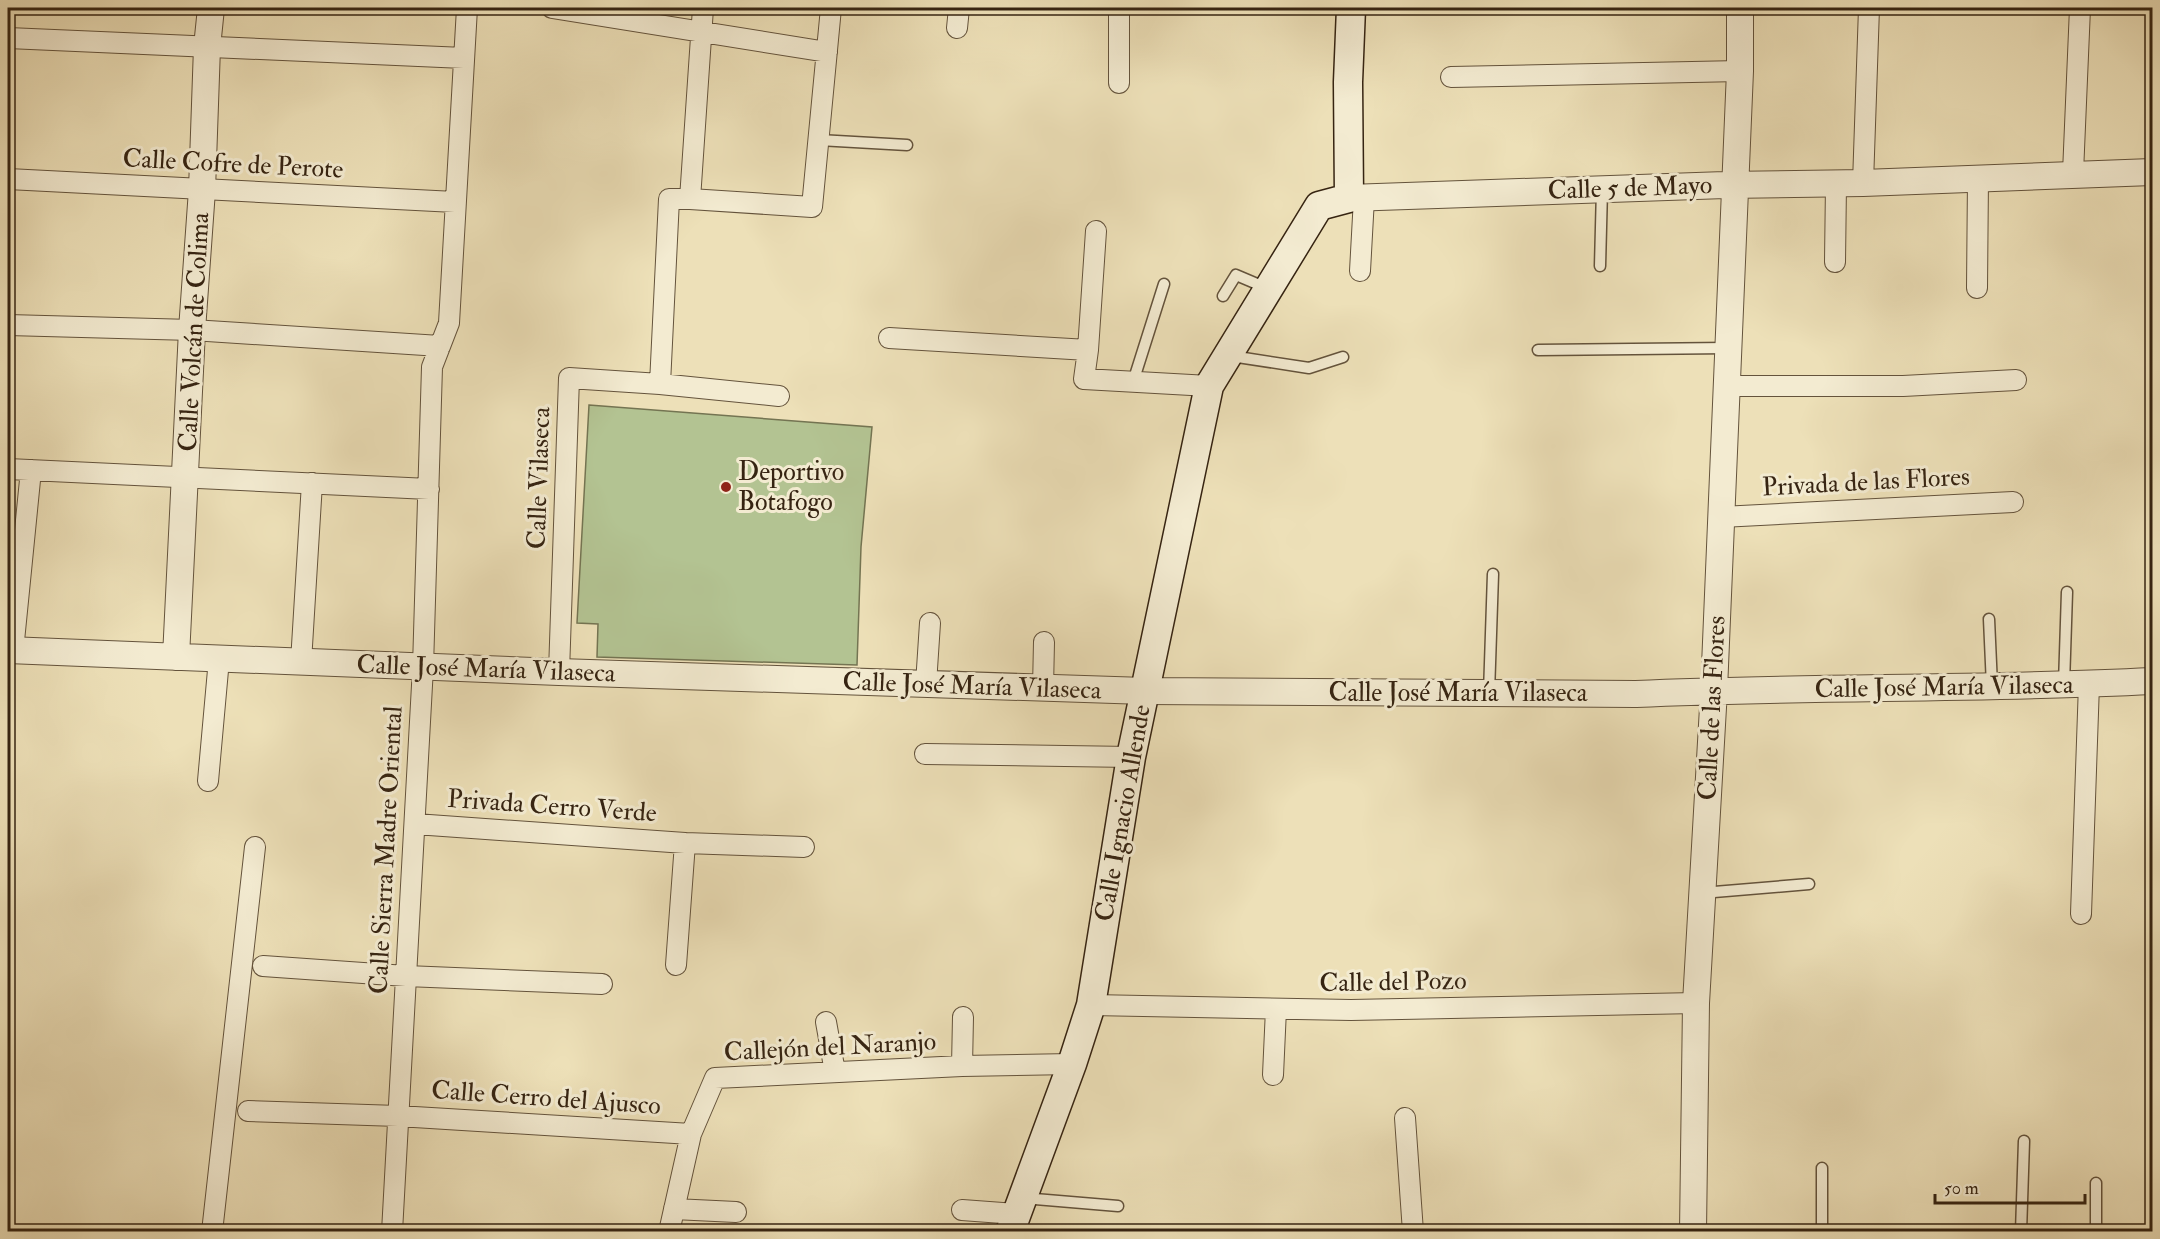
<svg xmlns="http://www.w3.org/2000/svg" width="2160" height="1239" font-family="'IM FELL Double Pica',serif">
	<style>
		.park { fill: #b3c392; stroke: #747452; stroke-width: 1.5 }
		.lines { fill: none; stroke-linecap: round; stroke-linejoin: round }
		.service-casing { stroke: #64533c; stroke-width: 13 }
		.minor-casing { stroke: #64533c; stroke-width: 22 }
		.tertiary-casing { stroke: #64533c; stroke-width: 28 }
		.secondary-casing { stroke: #362412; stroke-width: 31 }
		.service { stroke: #f3ebd1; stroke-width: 10 }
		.minor { stroke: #f3ebd1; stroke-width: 20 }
		.tertiary { stroke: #f3ebd1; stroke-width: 26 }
		.secondary { stroke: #f3ebd1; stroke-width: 28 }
		.poi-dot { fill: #8f2418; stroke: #f3ebd1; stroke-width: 2 }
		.labels { text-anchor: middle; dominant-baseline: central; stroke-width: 6; stroke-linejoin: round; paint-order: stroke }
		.street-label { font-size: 26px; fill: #362412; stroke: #f3ebd1 }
		.poi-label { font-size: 26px; fill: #362412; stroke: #f3ebd1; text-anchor: start }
	</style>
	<rect width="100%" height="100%" fill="#ede0b8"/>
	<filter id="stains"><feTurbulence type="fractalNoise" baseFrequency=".00333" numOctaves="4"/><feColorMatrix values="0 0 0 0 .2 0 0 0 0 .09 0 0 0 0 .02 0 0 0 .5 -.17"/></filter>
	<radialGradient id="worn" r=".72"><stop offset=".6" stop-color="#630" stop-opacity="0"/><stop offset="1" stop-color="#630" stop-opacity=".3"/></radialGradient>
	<path class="park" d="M589 405 872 427 861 547 857 665 597 657 598 624 577 623Z"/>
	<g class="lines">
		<g class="service-casing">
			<path id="service" d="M819 140 907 145
				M1600 266 1602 189
				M1223 296 1236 275 1269 289
				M1538 350 1728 348
				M1231 356 1309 368 1343 357
				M1133 382 1164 284
				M1989 619 1992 686
				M2064 684 2067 592
				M1489 693 1493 574
				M1702 893 1809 884
				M1822 1168V1232
				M1023 1198 1118 1206
				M2021 1232 2024 1141
				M2096 1232V1183"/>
		</g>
		<g class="minor-casing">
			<path id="minor" d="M552 8 827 52
				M957 28 959 8
				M8 38 464 58
				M1451 77 1740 71
				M1119 83V8
				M2073 173 2080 8
				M8 179 455 202
				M1863 183 1869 8
				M690 199 703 8
				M1096 231 1088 350 1084 379 1209 386
				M1835 262 1836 184
				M1360 271 1364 198
				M1977 288 1978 178
				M8 325 192 330 440 346
				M889 338 1088 350
				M660 384 669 199H690L812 207 831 8
				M1727 386H1903L2016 380
				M8 469 429 489
				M1721 517 2013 502
				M13 651 31 470
				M301 662 312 483
				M559 672 569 378 660 384 779 396
				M926 684 930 623
				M1043 688 1044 642
				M925 754 1131 757
				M208 781 219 659
				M415 824 685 843 804 847
				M2081 914 2089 684
				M676 965 685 843
				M263 966 406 976 602 984
				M1091 1005 1351 1010 1696 1003
				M826 1022 835 1072
				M962 1066 963 1017
				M1273 1075 1276 1009
				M248 1111 398 1116 691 1134
				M1405 1118 1413 1232
				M674 1209 736 1212
				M962 1210 1016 1214
				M212 1232 255 847
				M392 1232 423 667 432 367 449 323 467 8
				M669 1232 691 1134 715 1078 962 1066 1072 1064"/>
		</g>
		<g class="tertiary-casing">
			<path id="tertiary" d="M1349 198 1725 185 1863 183 2152 172
				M8 650 559 672 1145 691 1636 694C1808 686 1980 690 2152 681
				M176 657 192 330 202 190 207 47 211 8
				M1693 1232 1696 1003 1714 690 1740 71V8"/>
		</g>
		<g class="secondary-casing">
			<path id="secondary" d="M1010 1232 1072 1064 1091 1005 1131 757 1209 386 1319 206 1349 198 1348 82 1351 8"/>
		</g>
		<use href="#service" class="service"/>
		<use href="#minor" class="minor"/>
		<use href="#tertiary" class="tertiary"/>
		<use href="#secondary" class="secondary"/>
	</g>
	<circle class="poi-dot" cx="726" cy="487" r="6"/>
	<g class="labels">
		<g class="street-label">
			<text transform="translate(233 164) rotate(3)">Calle Cofre de Perote</text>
			<text transform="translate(1630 188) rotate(-2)">Calle 5 de Mayo</text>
			<text transform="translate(194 332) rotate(-87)">Calle Volcán de Colima</text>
			<text transform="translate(539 478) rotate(-88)">Calle Vilaseca</text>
			<text transform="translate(1866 482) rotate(-3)">Privada de las Flores</text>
			<text transform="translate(486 669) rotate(2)">Calle José María Vilaseca</text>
			<text transform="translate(972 686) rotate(2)">Calle José María Vilaseca</text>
			<text transform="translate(1944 687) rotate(-1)">Calle José María Vilaseca</text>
			<text x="1458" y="693">Calle José María Vilaseca</text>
			<text transform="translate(1712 708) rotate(-87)">Calle de las Flores</text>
			<text transform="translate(552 806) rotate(4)">Privada Cerro Verde</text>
			<text transform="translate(1123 813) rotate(-80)">Calle Ignacio Allende</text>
			<text transform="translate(386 850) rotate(-87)">Calle Sierra Madre Oriental</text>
			<text transform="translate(1393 982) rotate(-1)">Calle del Pozo</text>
			<text transform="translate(830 1047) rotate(-3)">Callejón del Naranjo</text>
			<text transform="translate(546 1098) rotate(4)">Calle Cerro del Ajusco</text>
		</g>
		<g class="poi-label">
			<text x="738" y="472">Deportivo<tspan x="738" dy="30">Botafogo</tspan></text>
		</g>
	</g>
	<rect width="2160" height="1239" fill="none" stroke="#ede0b8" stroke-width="30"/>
	<rect x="9" y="9" width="2142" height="1221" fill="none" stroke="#362412" stroke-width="3"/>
	<rect x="15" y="15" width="2130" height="1209" fill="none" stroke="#362412" stroke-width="1.5"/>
	<path d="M1935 1194v9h150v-9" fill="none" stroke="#362412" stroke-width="3"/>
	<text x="1944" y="1194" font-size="18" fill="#362412" stroke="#f3ebd1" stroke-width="4.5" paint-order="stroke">50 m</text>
	<rect width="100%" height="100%" filter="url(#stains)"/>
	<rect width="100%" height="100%" fill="url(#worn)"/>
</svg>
